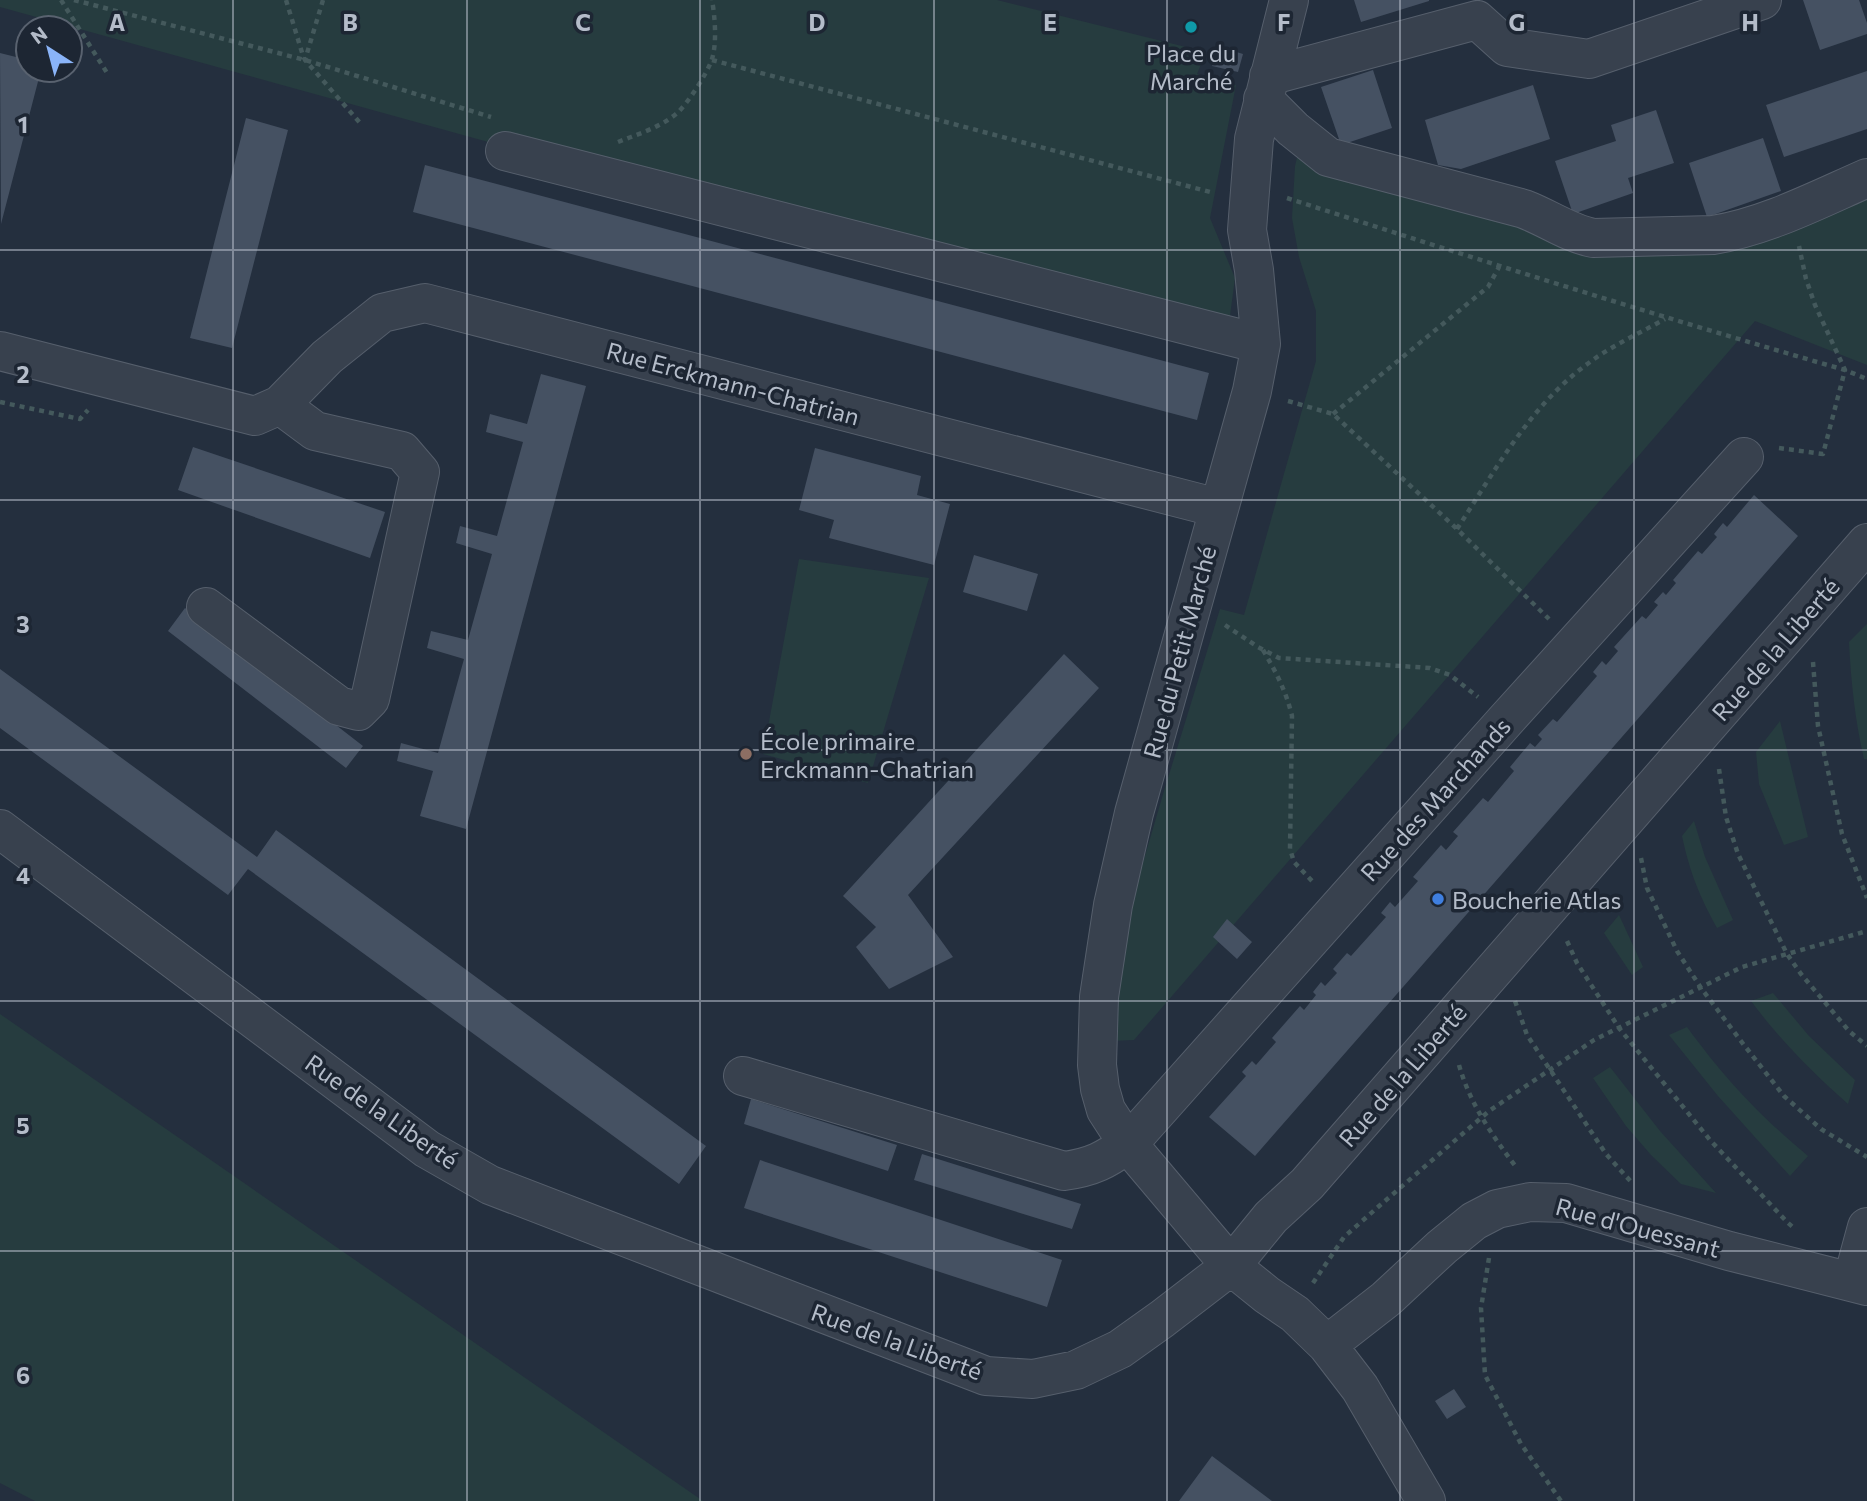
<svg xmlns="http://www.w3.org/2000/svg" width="1867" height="1501" font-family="Commissioner,sans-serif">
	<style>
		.green { fill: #263c3f }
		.building { fill: #455162 }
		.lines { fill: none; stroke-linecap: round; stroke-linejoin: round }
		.minor-casing { stroke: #565f6c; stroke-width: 40 }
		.path { stroke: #44595c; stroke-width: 4.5; stroke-dasharray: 5 5; stroke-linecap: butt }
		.minor { stroke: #38414e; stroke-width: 38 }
		.grid { fill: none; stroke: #b4bcc9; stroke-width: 2; stroke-opacity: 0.55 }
		.culture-dot { fill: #0f9aa8; stroke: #1d2633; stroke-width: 2.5 }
		.education-dot { fill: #8d6e63; stroke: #1d2633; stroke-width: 2.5 }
		.shop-dot { fill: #3f7fe0; stroke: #1d2633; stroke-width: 2.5 }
		.labels { text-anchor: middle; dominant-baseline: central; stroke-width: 7; stroke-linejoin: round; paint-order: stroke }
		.poi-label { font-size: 24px; fill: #b4bcc9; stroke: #1d2633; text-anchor: start }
		.street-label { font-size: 24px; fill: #b4bcc9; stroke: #1d2633 }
		.grid-label { font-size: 23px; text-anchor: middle; font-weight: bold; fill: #b4bcc9; stroke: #1d2633; stroke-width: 7; stroke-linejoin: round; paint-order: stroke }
	</style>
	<rect width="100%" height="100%" fill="#242f3e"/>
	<path class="green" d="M0 0H997L1206 52 1197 74 1236 85 1210 218 1235 278 1226 346 0 7Z
		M1299 149 1453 198 1581 249 1867 194V365L1755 321 1134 1040 1111 1041 1117 951 1164 791 1220 609 1244 615 1316 361V311L1299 257 1292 218 1295 166Z
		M799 559 929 578 868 783 763 754Z
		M1867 624V759H1864C1855 720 1851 682 1849 642Z
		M1780 721 1808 837 1784 845 1759 784 1756 752Z
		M1694 821 1705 857 1733 920 1717 928C1699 895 1690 873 1682 836Z
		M1619 915 1643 967 1632 975 1604 933Z
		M1773 993 1809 1036 1855 1080 1848 1104C1812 1072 1779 1039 1751 1001Z
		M0 1014 703 1501H35L0 1483Z
		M1687 1027C1725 1079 1759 1115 1808 1156L1790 1176 1718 1096 1669 1035Z
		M1610 1067 1660 1131 1716 1193 1681 1184 1651 1155 1626 1126 1593 1078Z"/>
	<path class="building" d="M1354 0H1429V1L1361 22Z
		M1803 0H1859L1867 23V34L1820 50Z
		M1217 46 1243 54 1238 72 1212 66Z
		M0 53 28 60V70H41L1 224Z
		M1373 70 1392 128 1341 145 1321 87Z
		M1867 71V129L1784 157 1766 105Z
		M1533 85 1550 139 1461 169 1438 165 1425 120Z
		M1656 110 1674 163 1628 178 1633 193 1573 214 1555 161 1616 141 1611 125Z
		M246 118 288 130 232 348 190 338Z
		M1763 138 1781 191 1707 217 1689 163Z
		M425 165 1209 373 1197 420 413 212Z
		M541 374 586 386 466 829 420 816 433 771 397 761 401 743 438 753 464 659 427 648 431 631 468 640 492 554 456 543 460 526 497 536 523 442 486 432 490 414 527 424Z
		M193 447 385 512 370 558 178 490Z
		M815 448 921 476 917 495 950 504 934 565 829 538 834 520 799 510Z
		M1754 495 1798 536 1255 1156 1209 1117 1246 1076 1242 1072 1252 1061 1256 1065 1276 1042 1272 1038 1300 1006 1304 1010 1316 995 1313 992 1321 982 1325 986 1337 973 1333 969 1347 953 1351 956 1386 917 1381 913 1390 902 1395 907 1418 881 1413 877 1441 845 1446 850 1458 836 1453 832 1483 798 1488 802 1514 771 1510 767 1530 743 1535 747 1542 739 1538 735 1553 719 1557 722 1597 676 1593 672 1602 661 1606 665 1618 651 1614 647 1642 616 1646 619 1658 605 1654 602 1663 592 1666 595 1676 583 1673 580 1698 551 1702 554 1717 537 1714 534 1723 523 1727 527Z
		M974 555 1038 574 1027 611 963 592Z
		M185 608 363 746 346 768 168 631Z
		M1064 654 1099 688 908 895 953 957 889 989 856 947 876 927 843 896Z
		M0 669 257 857 276 830 706 1146 679 1184 248 869 228 895 0 728Z
		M1227 919 1252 942 1237 959 1213 937Z
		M751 1099 897 1145 888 1171 744 1124Z
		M922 1154 1081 1204 1072 1229 914 1180Z
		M760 1160 1062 1260 1047 1307 744 1208Z
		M1454 1389 1466 1407 1447 1419 1435 1401Z
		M1212 1456 1272 1501H1179Z"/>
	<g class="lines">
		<g class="minor-casing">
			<path id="minor" d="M1289 0 1254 139 1247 230 1254 270 1261 344 1252 391 1134 813 1113 905 1099 997 1097 1065 1100 1089 1106 1110 1128 1144 1231 1266 1267 1295 1295 1314 1327 1345 1360 1388 1426 1501
				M1269 76 1477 20 1507 47 1589 59 1762 0
				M1263 99 1293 129 1328 157 1524 209C1548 218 1568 233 1593 238L1713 235C1767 226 1817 200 1867 178
				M505 151 1261 344
				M0 351 255 416 280 405 327 357 382 313 425 303 1218 508
				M206 607 339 706 358 711 370 699 420 472 402 451 315 431 280 405
				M0 829 427 1149 490 1185 986 1376 1033 1379 1076 1370 1120 1349 1162 1319 1231 1266 1271 1217 1307 1184 1867 543
				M743 1076 1064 1171C1093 1167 1105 1160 1128 1144L1505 721 1744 457
				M1852 1282 1867 1227
				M1327 1345 1386 1299 1442 1247 1474 1221 1497 1209 1530 1202 1566 1203 1729 1251 1867 1286"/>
		</g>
		<path class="path" d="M61 0 109 76
			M74 0 305 60 491 117
			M286 0 304 59
			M323 0 305 60 361 124
			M712 60 1214 193
			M618 142C638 134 659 128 676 114 687 105 708 72 712 59 717 43 715 17 712 0
			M1287 198C1472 258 1657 316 1845 370L1867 379
			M1288 401 1333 414 1457 529 1549 619
			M0 402 80 419 88 410
			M1333 414 1488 287 1499 267
			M1779 448 1823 454 1845 370 1815 305 1806 279 1799 246
			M1457 529C1496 469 1531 404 1590 362 1613 345 1640 333 1665 319
			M1225 625 1258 647 1279 658 1430 668 1450 675 1478 697
			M1263 650C1276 672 1286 691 1292 716L1290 849 1294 862 1313 882
			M1813 662 1818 726 1842 834 1867 898
			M1719 769 1726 817 1738 854 1787 954 1801 974 1849 1031 1867 1046
			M1641 858 1647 888 1677 951 1701 988 1744 1045 1784 1096 1821 1129 1867 1157
			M1567 941 1577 963 1619 1028 1710 1140 1787 1222 1795 1229
			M1515 1001 1527 1035 1606 1154 1633 1184
			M1459 1065C1470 1104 1492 1135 1516 1167
			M1489 1258 1481 1308 1485 1375 1521 1444 1561 1501
			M1313 1283 1344 1237 1378 1207 1489 1111 1594 1040 1742 967 1867 931"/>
		<use href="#minor" class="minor"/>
	</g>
	<path class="grid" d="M233 0V1501M467 0V1501M700 0V1501M934 0V1501M1167 0V1501M1400 0V1501M1634 0V1501M0 250H1867M0 500H1867M0 750H1867M0 1001H1867M0 1251H1867"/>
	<circle class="culture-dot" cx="1191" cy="27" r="7"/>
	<circle class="education-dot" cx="746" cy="754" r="7"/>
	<circle class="shop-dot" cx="1438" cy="899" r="7"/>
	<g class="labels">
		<g class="poi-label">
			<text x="1191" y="52" text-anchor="middle">Place du<tspan x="1191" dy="28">Marché</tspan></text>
			<text x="760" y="740">École primaire<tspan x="760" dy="28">Erckmann-Chatrian</tspan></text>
			<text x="1452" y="899">Boucherie Atlas</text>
		</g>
		<g class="street-label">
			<text transform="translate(733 383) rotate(15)">Rue Erckmann-Chatrian</text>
			<text transform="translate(1775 649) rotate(-49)">Rue de la Liberté</text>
			<text transform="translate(1179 652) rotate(-75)">Rue du Petit Marché</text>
			<text transform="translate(1435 799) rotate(-48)">Rue des Marchands</text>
			<text transform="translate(1402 1075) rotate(-49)">Rue de la Liberté</text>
			<text transform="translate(382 1111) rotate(35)">Rue de la Liberté</text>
			<text transform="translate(1638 1227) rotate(15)">Rue d'Ouessant</text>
			<text transform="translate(897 1341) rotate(20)">Rue de la Liberté</text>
		</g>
	</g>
	<g class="grid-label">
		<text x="117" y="31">A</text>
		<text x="350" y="31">B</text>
		<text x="583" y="31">C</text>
		<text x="817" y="31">D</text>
		<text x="1050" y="31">E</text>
		<text x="1284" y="31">F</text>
		<text x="1517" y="31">G</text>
		<text x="1750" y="31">H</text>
		<text x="23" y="133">1</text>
		<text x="23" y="383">2</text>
		<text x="23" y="633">3</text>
		<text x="23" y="884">4</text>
		<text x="23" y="1134">5</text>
		<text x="23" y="1384">6</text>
	</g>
	<g transform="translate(49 49) rotate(324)"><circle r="33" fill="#1d2633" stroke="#59626f" stroke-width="2"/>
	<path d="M0-5L12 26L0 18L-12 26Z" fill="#8ab4f8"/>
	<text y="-10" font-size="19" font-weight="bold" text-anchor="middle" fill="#b4bcc9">N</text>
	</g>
</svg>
